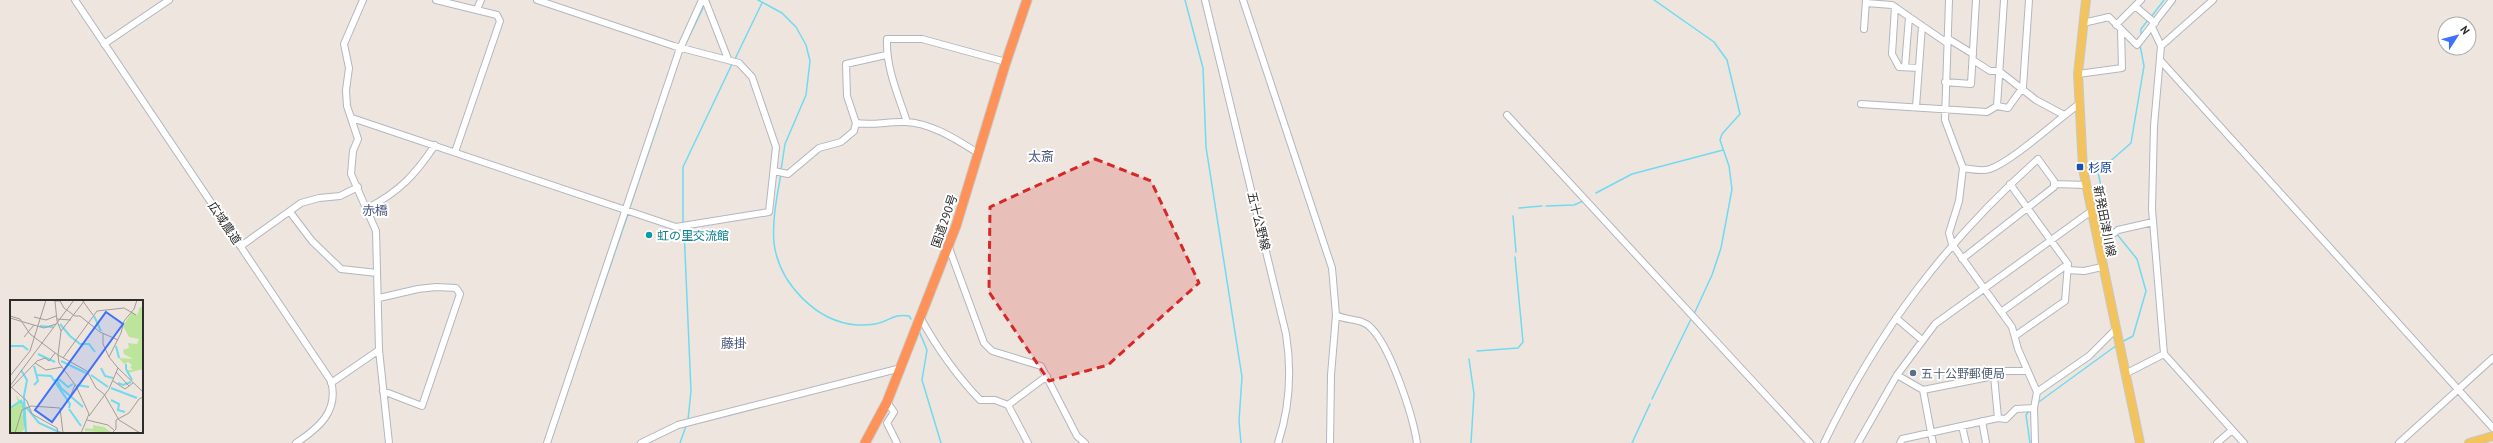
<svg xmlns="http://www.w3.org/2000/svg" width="2493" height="443" font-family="'PT Sans','Noto Sans JP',sans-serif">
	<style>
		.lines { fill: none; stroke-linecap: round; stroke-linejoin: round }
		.stream { stroke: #70daf1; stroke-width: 1.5 }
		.minor-casing { stroke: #b2b6c0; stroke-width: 8 }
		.major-casing { stroke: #c8c8c8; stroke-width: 10 }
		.highway-casing { stroke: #c8c8c8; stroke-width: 11 }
		.minor { stroke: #fff; stroke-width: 6 }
		.major { stroke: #f3c35e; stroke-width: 8 }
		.highway { stroke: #ff9258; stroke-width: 9 }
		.marked { fill: #d62828; fill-opacity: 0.2; stroke: #d62828; stroke-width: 3; stroke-dasharray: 8 5; stroke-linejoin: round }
		.transit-dot { fill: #1a4fb4; stroke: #fff; stroke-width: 1.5 }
		.culture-dot { fill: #0f9aa8; stroke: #fff; stroke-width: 1.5 }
		.service-dot { fill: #5c6f8a; stroke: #fff; stroke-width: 1.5 }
		.labels { text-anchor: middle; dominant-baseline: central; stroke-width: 4; stroke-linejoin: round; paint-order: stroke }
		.transit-label { font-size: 12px; fill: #164399; stroke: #fff; text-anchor: start }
		.street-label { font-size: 12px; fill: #2c2c2c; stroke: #fff }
		.culture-label { font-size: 12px; fill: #0d838f; stroke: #fff; text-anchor: start }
		.service-label { font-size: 12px; fill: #4e5e75; stroke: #fff; text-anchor: start }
		.neighbourhood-label { font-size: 13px; fill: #4b597e; stroke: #fff }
		.inset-river { fill: none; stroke: #70daf1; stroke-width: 2 }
		.inset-road { fill: none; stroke: #a09c97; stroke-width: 1 }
		.view { fill: #3d71fd; fill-opacity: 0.15; stroke: #3d71fd; stroke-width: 2 }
		.inset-edge { fill: none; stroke: #2c2c2c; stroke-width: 2 }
	</style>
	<rect width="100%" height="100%" fill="#eee6de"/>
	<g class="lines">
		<path class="stream" d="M758 0 782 13 796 27 806 45 810 61 806 95 785 144 781 170
			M1185 0 1203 68 1206 147 1242 377 1239 421 1241 443
			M1654 0 1714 42 1727 60 1740 114 1722 134 1720 140 1729 166 1732 189 1721 248 1712 275 1694 314
			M2151 17 2164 0
			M2141 35V29L2148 20
			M684 47 703 8
			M734 61 762 3
			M781 174C777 196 772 220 774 243 779 283 816 322 857 325 862 325 869 325 875 324 888 322 894 313 909 316L911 319
			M1596 193 1632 174 1723 150
			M1546 206 1574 205 1583 201
			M1519 208 1542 206
			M629 210 661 115
			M1513 216 1516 252
			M683 223V167L732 64
			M684 229 691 391 688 420
			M2114 230 2108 220 2098 172 2131 143 2144 66 2140 45
			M2116 233 2137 259 2146 291 2133 336 2122 342
			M588 331 628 214
			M919 331 927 350 922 380 941 443
			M1477 351 1518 348 1523 342 1515 257
			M1469 359 1474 394 1471 443
			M1652 399 1691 319
			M2036 404 2117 345
			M2029 411 2026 415 2030 443
			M550 443 575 369
			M680 443 686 426
			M1632 443 1650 404"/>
		<g class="minor-casing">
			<path id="minor" d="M75 0 331 381C339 411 319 428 296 443
				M363 0 344 44 349 68 346 90 347 106 358 139 353 151 351 174 376 231 379 350 389 443
				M436 0 497 15 500 21 455 152
				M705 0 728 59
				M1205 0 1286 334C1292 372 1290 407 1278 443
				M1243 0 1332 268 1336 315 1331 375 1330 443
				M1949 0 1945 120 1963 168 1959 201 1949 233 1952 244 2012 327 2018 349 2037 392
				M1866 3 1892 5 1947 43
				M2135 6 2155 23
				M1895 7 1892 54 1899 67 1919 68
				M477 9 481 0
				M2083 23 2109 17 2137 45 2172 0
				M2116 25 2141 0
				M2152 27 2161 46 2154 126 2152 209 2164 354 2244 443
				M1864 29 1866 0
				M1947 38 1973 54
				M104 44 169 0
				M2161 46 2213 0
				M1973 60 1990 71H1999L2036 100 2064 115
				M2160 60 2493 428
				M1905 67 1909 17
				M2078 74 2122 68 2121 31
				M1945 82 1971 84 1976 0
				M1861 104 1987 112 1997 106 2008 108 2023 87 2029 0
				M1997 106 2004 0
				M1916 107 1922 26
				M1507 115 1810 443
				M352 118 676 227 769 212 776 147 752 77 739 63 674 46 537 0
				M907 122C898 94 886 69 887 39H922L1006 62
				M856 123C873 126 889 121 905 122 932 123 957 140 978 153
				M1963 168C1972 169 1981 172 1990 169 2014 160 2056 121 2079 104
				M774 171 788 174 819 148 841 142 854 131 856 123 847 96 846 64 886 55
				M2010 184 2068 264 2065 301 2015 336
				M2055 184 2086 185
				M368 208C400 191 415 175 435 145
				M290 212 312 241 341 269 377 273
				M948 245 984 343 992 351 1041 366 1077 436 1085 443
				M241 246 301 203 319 198 340 196 358 187
				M2098 246 2118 230 2153 222
				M2068 270 2084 271 2102 267
				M379 298 418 289 436 287 456 288 460 294 422 406 383 391
				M2001 312 2068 264
				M1336 315C1346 321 1362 318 1370 327 1390 345 1413 416 1417 443
				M920 317C937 348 956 375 980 400H995L1008 405 1028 443
				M1896 318 1922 340
				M2125 374 2164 354
				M1897 375 1923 390 1994 376 1999 371H2026
				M331 383 379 350
				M1923 390 1933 443
				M887 402 894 412 887 423 897 443
				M1008 405 1047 376
				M1998 418 2006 419 2016 409 2034 408
				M1982 421 1986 443
				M1962 426 1966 443
				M547 443 679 51 702 0
				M641 443 678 425 901 368
				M1824 443C1878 331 1945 242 2038 159L2054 181V187L1962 259
				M1858 443 1897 375 1935 324 2090 212
				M1900 443 1902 439 1998 418 1994 376
				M2035 443 2034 408 2037 392 2089 356 2116 329
				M2217 443 2232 430
				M2399 443 2493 358"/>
		</g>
		<g class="major-casing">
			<path id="major" d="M2086 0 2078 74 2083 169 2140 443
				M2469 443 2493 436"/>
		</g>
		<g class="highway-casing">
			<path id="highway" d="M865 443 887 402 956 226 1006 62 1027 0"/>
		</g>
		<use href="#minor" class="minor"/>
		<use href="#major" class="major"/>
		<use href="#highway" class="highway"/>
	</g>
	<path class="marked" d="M1095 159 1151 181 1199 283 1108 365 1049 381 989 292 990 207Z"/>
	<rect class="transit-dot" x="2076" y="163" width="8" height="8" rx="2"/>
	<circle class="culture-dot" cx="649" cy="235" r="4"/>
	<circle class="service-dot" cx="1913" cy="373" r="4"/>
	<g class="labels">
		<g class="transit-label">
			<text x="2088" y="167">杉原</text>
		</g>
		<g class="street-label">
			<text transform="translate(944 221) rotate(-71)">国道290号</text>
			<text transform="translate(1259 221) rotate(76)">五十公野線</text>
			<text transform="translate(2105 221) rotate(79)">新発田津川線</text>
			<text transform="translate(225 223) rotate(56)">広域農道</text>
		</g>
		<g class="culture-label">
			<text x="657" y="235">虹の里交流館</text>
		</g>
		<g class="service-label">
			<text x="1921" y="373">五十公野郵便局</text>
		</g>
		<g class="neighbourhood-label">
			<text x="1041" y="156">太斎</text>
			<text x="375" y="210">赤橋</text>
			<text x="734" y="343">藤掛</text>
		</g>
	</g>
	<g transform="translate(10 300)">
		<rect width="133" height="133" fill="#eee6de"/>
		<path d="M130 7H133V69L118 73 117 70H123L120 67 122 65 118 62 114 64 109 58 123 59 114 54 113 50 119 48 118 43 127 44 129 39 119 37 113 26 122 12 127 15ZM6 95 14 106 12 114 15 117V129L10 133H0V109L8 103ZM83 125 94 127 102 133 75 131V128L83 129Z" fill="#bae59a"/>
		<path class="inset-river" d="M84 16 91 31M50 24 60 36 70 44H79L85 52M30 26 43 27M0 46H13L18 50M106 46 109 58M28 54 45 62M51 61 76 73M116 64V69L122 80M91 68 95 76 103 78M11 70 17 80 14 96 16 133M27 75 41 76 45 82M81 75 98 87M44 80H50L58 87 63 84M47 80 51 88 73 107M45 82 60 104 59 108M108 83 113 85 121 82M24 85 28 81 24 66M67 85 79 87M101 88 127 98M101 100 109 104 108 110 115 112M10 102 13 103 15 126M16 107 29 123 51 133M0 108 12 100M59 109 71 126"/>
		<path class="inset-road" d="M42 0 45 1 47 21 51 31M72 0 83 15M75 0 51 31 48 55 77 71 86 88 94 94M45 1H50L54 8 65 16H70L90 32 108 40M0 16 10 19 20 34 48 55 49 63 66 86 79 114 71 133M24 17 36 20 46 16M0 18 34 28 46 24M47 19 61 20M93 34V44L99 57M14 37 24 25M53 58 87 11 114 8 126 15M25 63 36 70 52 67M108 68 133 92M106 72 119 86M0 76 20 51 36 0M103 81 115 89 123 83M0 86 17 101 22 114 47 128 48 133M0 86 64 0M0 89 27 61 35 58 39 61 45 53M94 94 109 120 130 133M60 97 65 85M79 116 99 89 108 68 99 57 111 33 114 21 124 9 127 0M77 120 98 125 104 130M5 133 12 110 21 106 50 108 53 133M102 133 106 129V120L119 113 129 99 133 97"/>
		<path class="view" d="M96 12 113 24 42 122 25 110Z"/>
		<rect width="133" height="133" class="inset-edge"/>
	</g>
	<g transform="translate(2457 36) rotate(54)"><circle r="19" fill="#ffffff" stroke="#ababab"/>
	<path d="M0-3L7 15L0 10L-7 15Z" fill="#3d71fd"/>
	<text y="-6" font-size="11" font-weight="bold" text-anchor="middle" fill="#2c2c2c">N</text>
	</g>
</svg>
